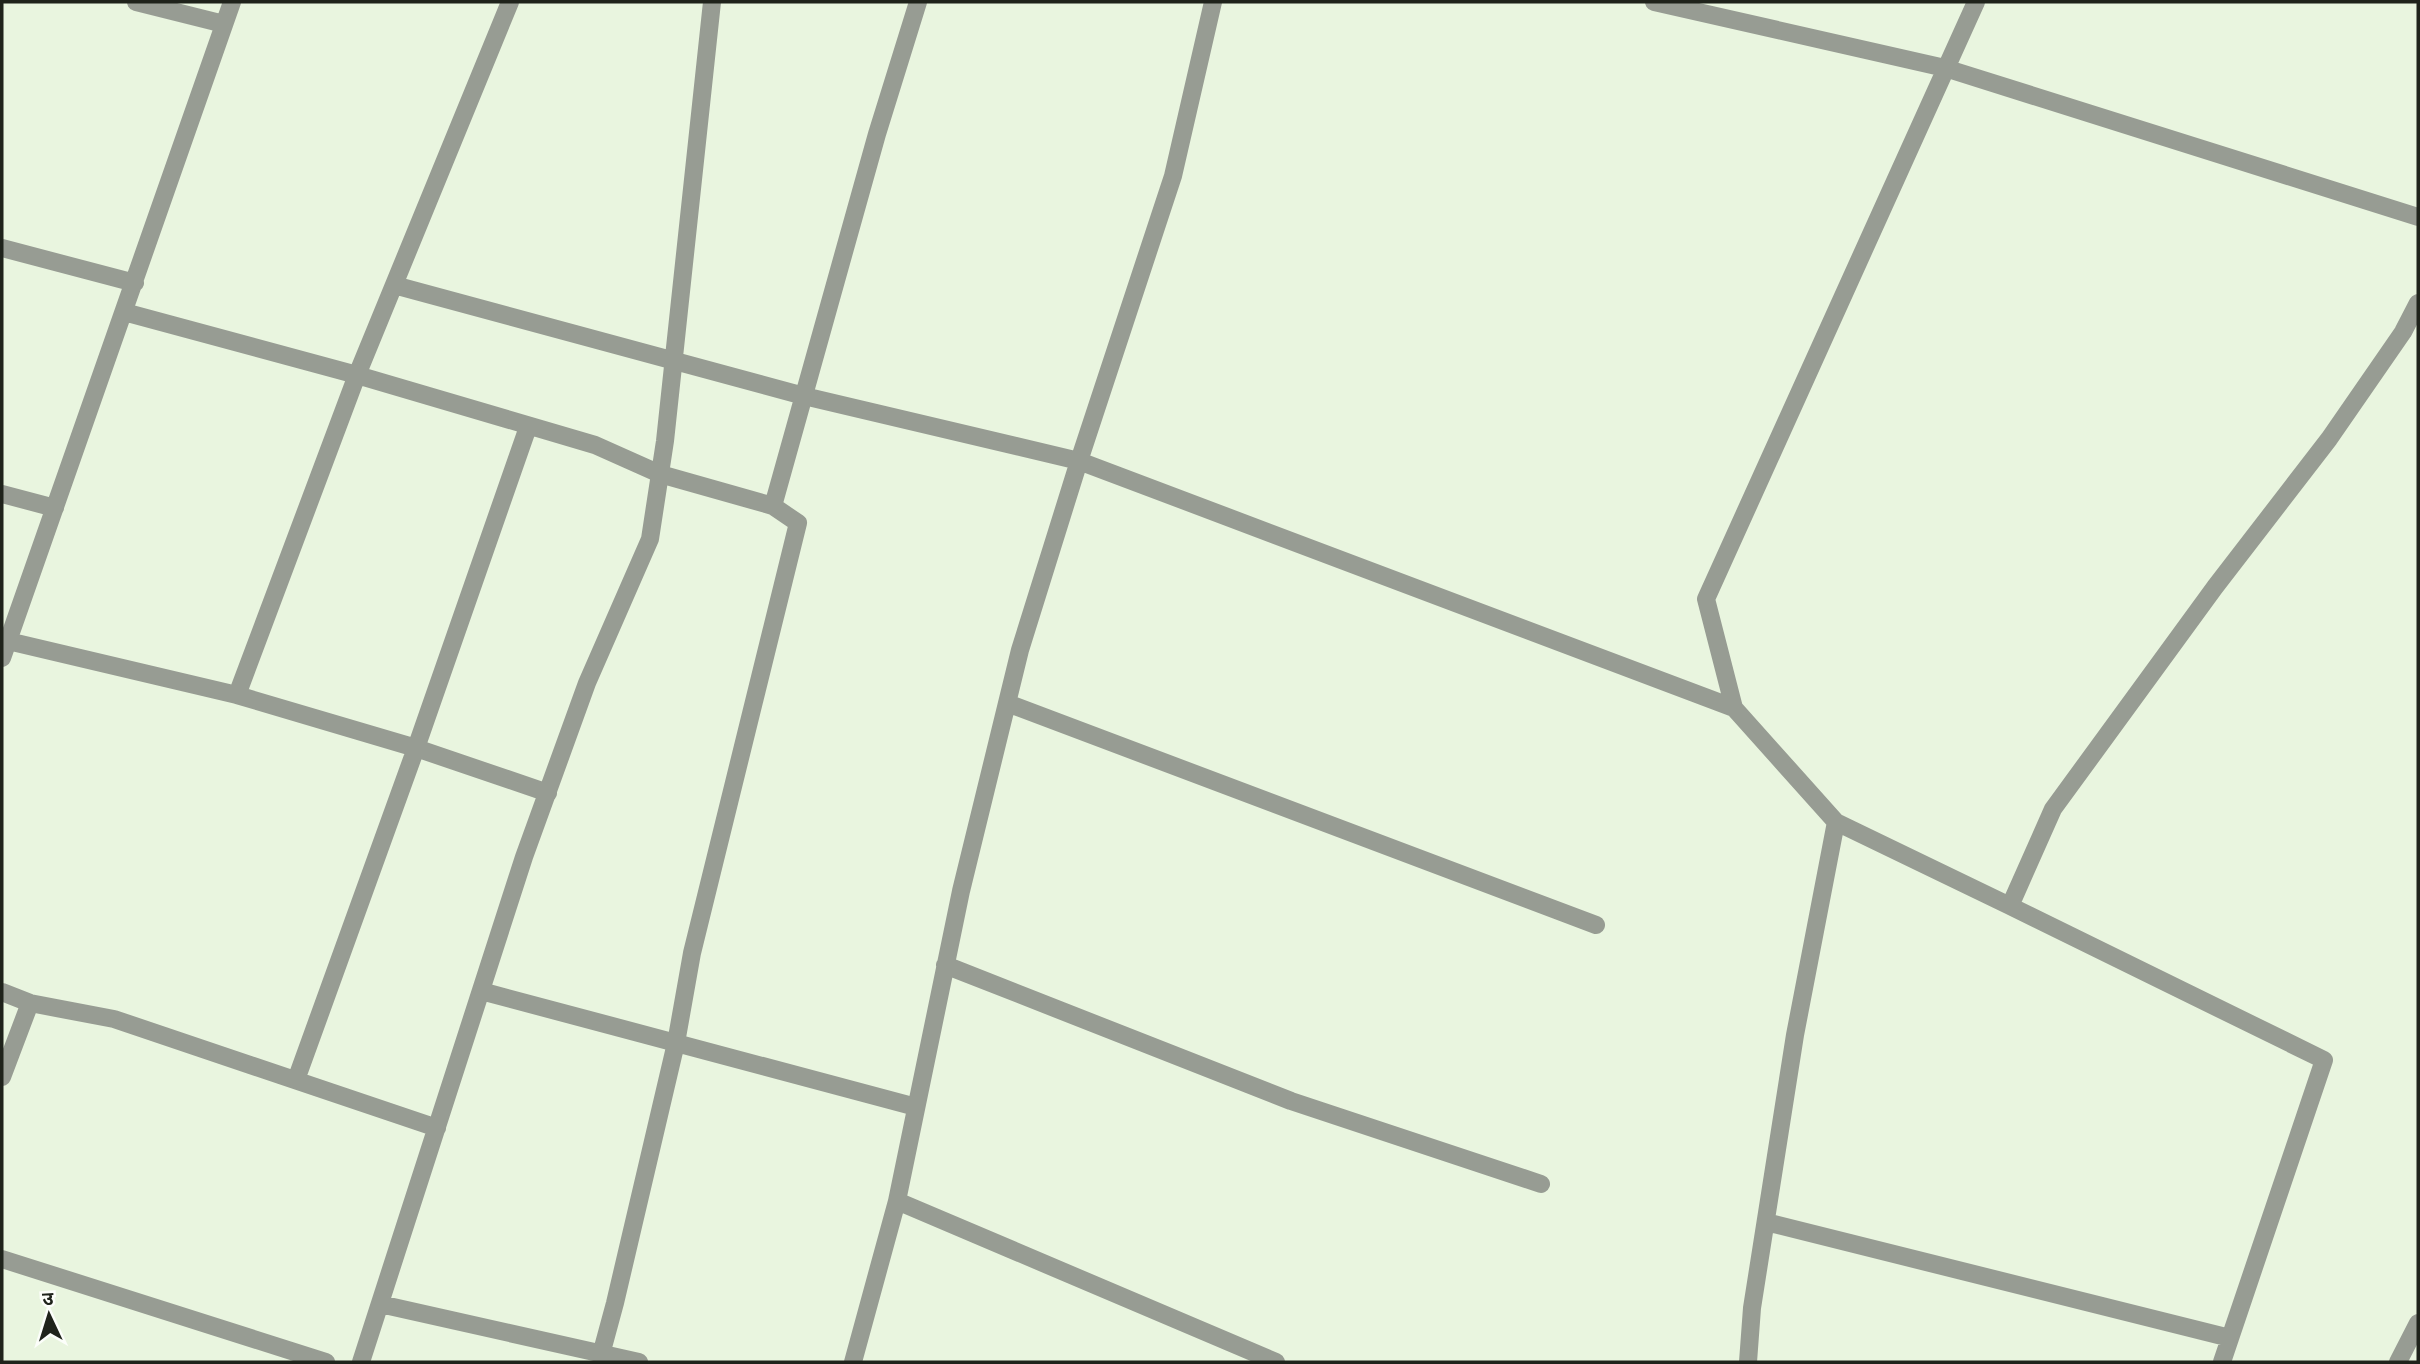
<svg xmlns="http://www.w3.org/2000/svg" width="2420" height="1364" font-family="'Times New Roman','Noto Sans Devanagari',serif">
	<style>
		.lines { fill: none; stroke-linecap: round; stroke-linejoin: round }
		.street { stroke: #979c93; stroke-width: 18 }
	</style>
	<rect width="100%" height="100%" fill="#e9f5df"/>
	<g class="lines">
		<path class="street" d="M136 2 224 24
			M1654 2 1945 68 2418 217
			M2 248 135 283
			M394 285 804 396 1079 461 1734 708
			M124 312 357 375 595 445 660 474 773 506 798 523 692 953 676 1043 615 1303 599 1362
			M2 494 55 508
			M773 506 877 134 918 2
			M8 641 237 695 416 748 548 793
			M2 658 232 2
			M237 695 357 375 510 2
			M1007 703 1596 925
			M1836 822 2010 906 2053 809 2215 587 2329 439 2403 332 2418 303
			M2010 906 2324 1060 2222 1362
			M945 965 1291 1101 1541 1184
			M481 991 916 1107
			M2 992 30 1003 114 1019 437 1128
			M2 1077 30 1003
			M296 1080 416 748 528 427
			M897 1201 1276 1362
			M1766 1222 2230 1338
			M2 1259 326 1362
			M380 1304 639 1362
			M361 1362 524 857 587 683 650 539 665 441 712 2
			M853 1362 897 1201 961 891 1020 650 1079 461 1173 176 1213 2
			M1748 1362 1752 1308 1795 1035 1836 822 1734 708 1706 599 1976 2
			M2398 1362 2418 1323"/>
	</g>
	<rect width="2420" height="1364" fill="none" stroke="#1f231b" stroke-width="7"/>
	<g transform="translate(49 1315) rotate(356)" stroke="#fcfefa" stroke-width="5" paint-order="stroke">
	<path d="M0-5L12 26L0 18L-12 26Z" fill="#1f231b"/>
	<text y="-10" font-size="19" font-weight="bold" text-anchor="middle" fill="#1f231b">उ</text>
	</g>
</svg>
